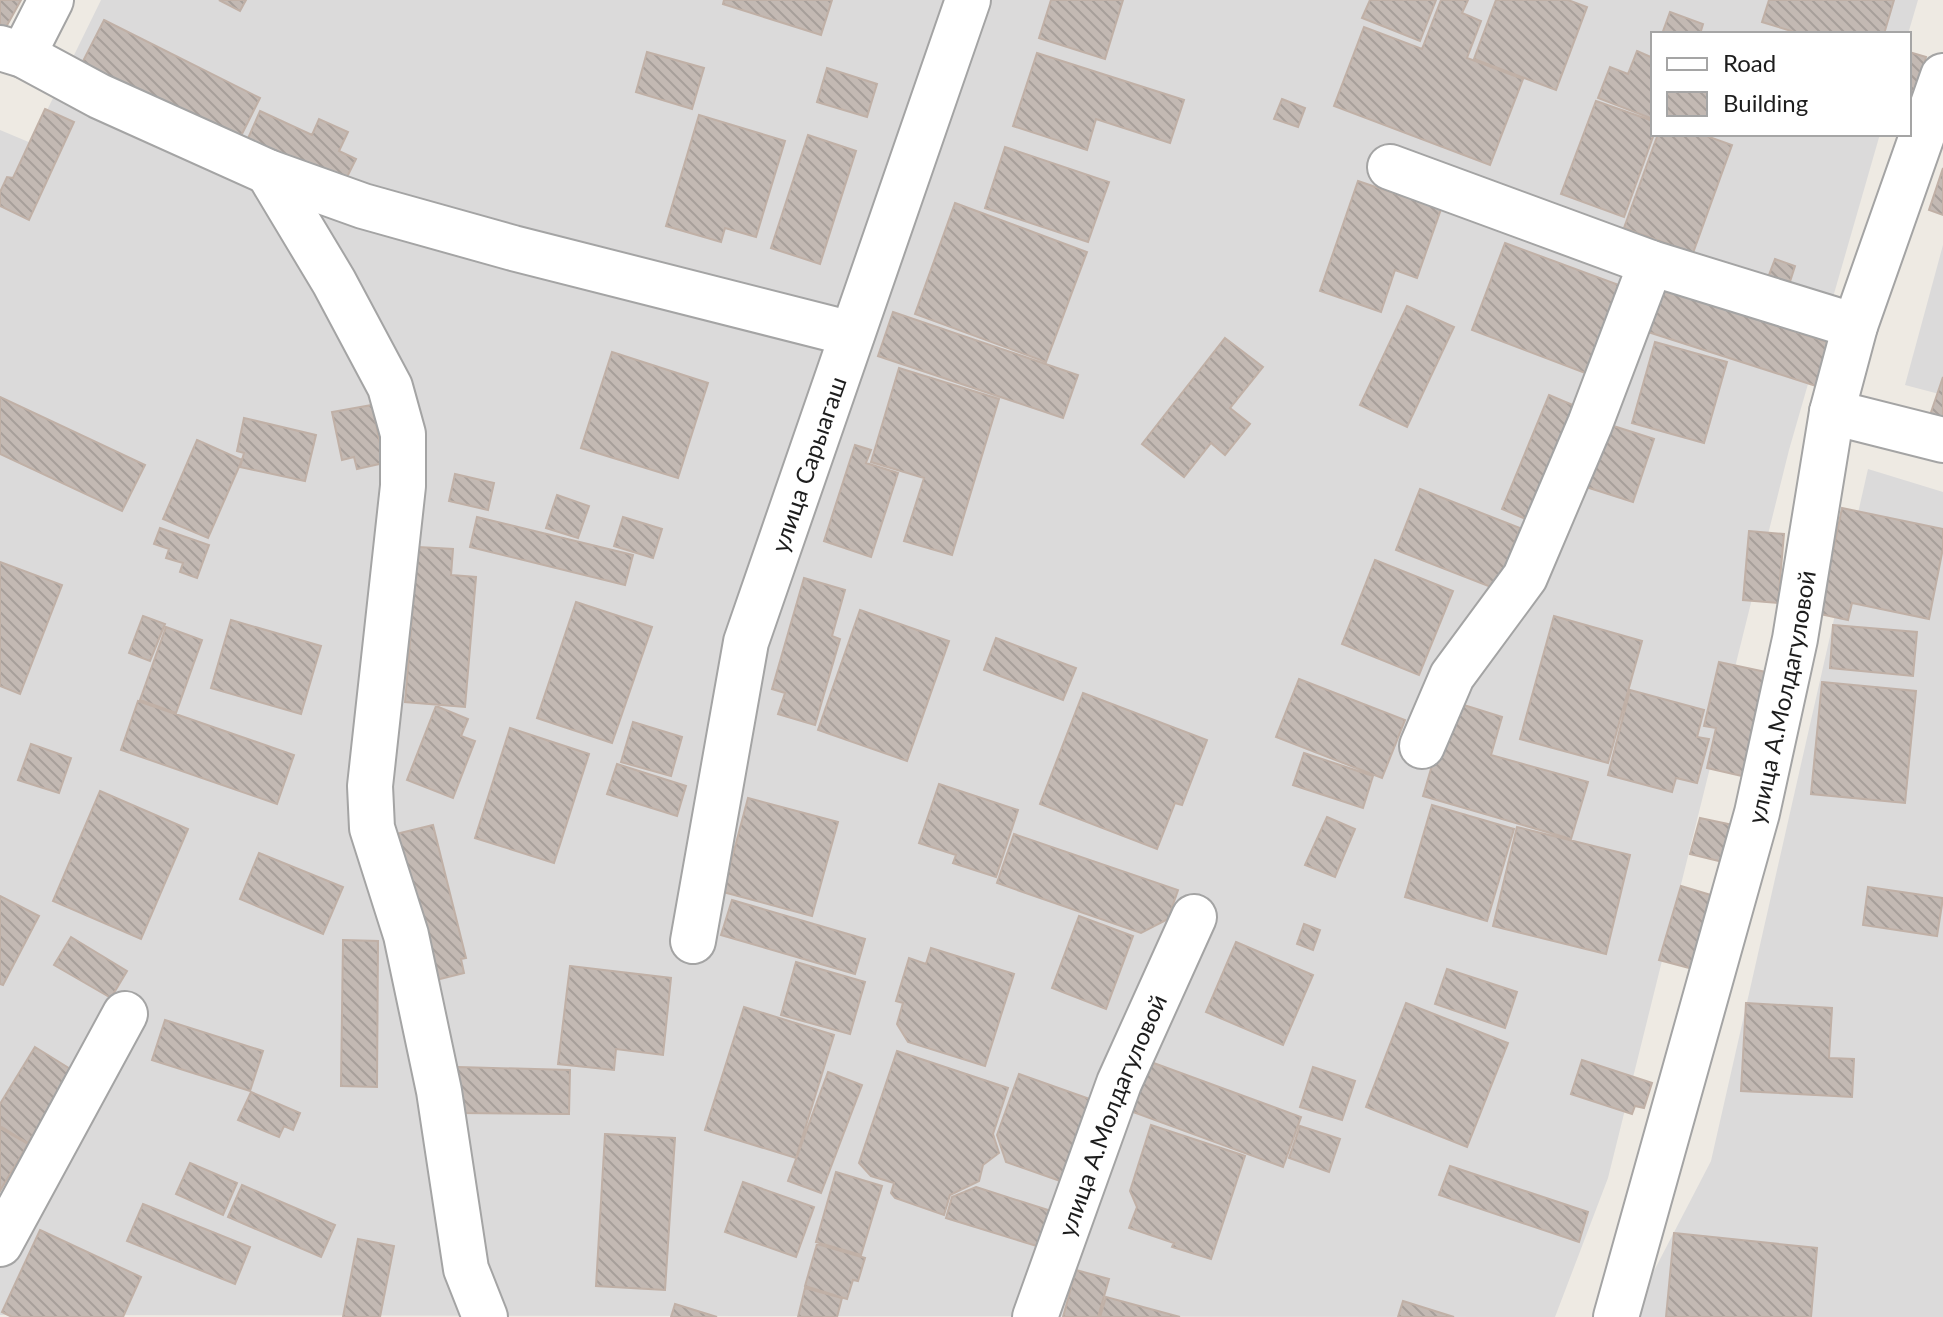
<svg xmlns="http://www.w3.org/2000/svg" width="1943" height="1317" font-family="Lato,sans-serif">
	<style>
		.residential { fill: #dbdada }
		.building { fill: url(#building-back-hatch); stroke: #c0b0a6; stroke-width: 2 }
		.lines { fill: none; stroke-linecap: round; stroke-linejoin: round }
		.minor-casing { stroke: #a4a4a4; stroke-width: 48 }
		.minor { stroke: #fff; stroke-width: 44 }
		.labels { text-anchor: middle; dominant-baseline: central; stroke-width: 6; stroke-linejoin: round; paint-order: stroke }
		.street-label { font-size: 24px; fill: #1d1d1d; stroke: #fff }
	</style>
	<defs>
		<pattern id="building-back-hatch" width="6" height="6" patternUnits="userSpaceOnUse" patternTransform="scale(2)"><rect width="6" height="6" fill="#c3b9b3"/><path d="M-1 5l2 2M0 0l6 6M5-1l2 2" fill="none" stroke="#a79f9a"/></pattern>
	</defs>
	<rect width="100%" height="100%" fill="#eeeae3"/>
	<path class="residential" d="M101 0H1918L1908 34H1653V134H1880L1789 450 1608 1178 1555 1317 0 1315V130L31 143Z
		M1943 245V395L1905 385Z
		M1868 469 1943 492V1317H1630L1711 1161Z"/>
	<path class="building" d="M0 0H21L0 38Z
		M219 0H246L240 11Z
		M724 0H832L821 35 723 4Z
		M1051 0H1123L1105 59 1039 38Z
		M1370 0H1436L1420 41 1362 18Z
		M1441 0H1468L1462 13 1481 21 1467 58 1523 79 1490 165 1334 106 1364 27 1422 49Z
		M1496 0H1568L1587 7 1556 90 1474 59Z
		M1769 0H1894L1884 34H1801L1762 22Z
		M1670 12 1703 24 1700 34H1662Z
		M104 20 260 98 236 146 80 67Z
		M1637 51 1653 58V119L1598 98 1610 67 1628 74Z
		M647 52 704 68 692 109 636 92Z
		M1909 52 1926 57 1914 102 1909 98Z
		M1037 53 1184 100 1170 143 1096 119 1087 150 1013 126Z
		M827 68 877 84 867 117 817 102Z
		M1282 99 1305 108 1298 127 1274 119Z
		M1596 101 1653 121 1654 134 1624 217 1561 194Z
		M45 109 74 122 29 220 0 206V192L7 177 13 178Z
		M260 111 312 135 319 119 348 132 339 151 356 159 341 189 246 143Z
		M699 115 785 141 756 237 725 228 721 242 666 226Z
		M1658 134H1701L1732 145 1693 253 1624 228Z
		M808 135 856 151 820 264 771 248Z
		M1005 147 1109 182 1088 242 985 208Z
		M1943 168V215L1929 210Z
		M1358 181 1441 209 1417 278 1395 270 1381 312 1320 291Z
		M955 203 1087 252 1046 362 915 314Z
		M1505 243 1627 288 1593 376 1472 330Z
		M1775 259 1795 266 1787 291 1766 283Z
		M1656 287 1830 343 1816 386 1642 330Z
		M1407 306 1454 327 1407 427 1360 405Z
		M893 312 1078 375 1063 418 878 356Z
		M1225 338 1263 367 1230 408 1250 424 1225 455 1211 443 1184 477 1142 444Z
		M1655 342 1727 362 1704 443 1632 423Z
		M612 352 708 383 678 478 581 448Z
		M899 368 999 399 952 555 904 541 924 478 871 462Z
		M1943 377V426L1928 421Z
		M1549 395 1580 408 1533 522 1502 509Z
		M0 397 145 465 122 511 0 454Z
		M372 405 384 463 357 469 354 457 342 460 332 412Z
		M244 418 316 435 305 481 240 467 244 453 237 451Z
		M1601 422 1654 439 1633 502 1580 485Z
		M197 440 242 460 208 538 163 519Z
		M855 445 871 450 866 463 898 473 871 557 824 541Z
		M455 474 494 483 488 510 449 501Z
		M1420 489 1520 528 1496 589 1396 550Z
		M557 495 589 506 578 538 546 528Z
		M1842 508 1943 529V548L1929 619 1852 603 1848 620 1820 614Z
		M477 517 633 555 625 585 470 547Z
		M623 517 662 529 653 558 614 546Z
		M160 528 209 545 197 578 180 572 183 563 166 558 169 549 154 544Z
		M1749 531 1784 534 1778 603 1743 600Z
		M418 547 453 549 451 575 476 577 465 707 405 702Z
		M1375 560 1453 591 1419 675 1342 644Z
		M0 562 62 585 20 694 0 686Z
		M804 578 845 590 832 636 840 639 815 725 778 714 785 693 772 689Z
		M576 602 652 627 612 743 537 718Z
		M860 610 949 641 907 761 818 730Z
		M143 616 165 624 150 661 129 653Z
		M1554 616 1642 641 1608 763 1520 739Z
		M231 620 321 646 301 714 211 688Z
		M1833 625 1917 632 1913 676 1830 668Z
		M166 627 202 640 176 713 140 700Z
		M996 638 1076 668 1063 700 984 670Z
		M1719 662 1766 672 1742 776 1707 768 1716 728 1704 726Z
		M1299 679 1405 720 1382 778 1276 737Z
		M1822 682 1916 691 1905 803 1811 794Z
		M1630 690 1704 710 1697 737 1709 739 1697 783 1676 778 1672 792 1608 775Z
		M1083 693 1207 740 1182 805 1175 803 1157 849 1040 804Z
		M138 701 294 755 277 804 121 750Z
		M1451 701 1502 717 1491 755 1588 782 1571 839 1423 796Z
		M436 706 468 719 461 736 475 741 453 798 407 780Z
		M633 722 682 737 671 776 621 762Z
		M510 728 589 754 554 863 475 838Z
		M31 744 71 758 59 793 18 780Z
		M1304 753 1373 776 1363 808 1293 785Z
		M617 764 686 786 677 816 607 794Z
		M939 784 1018 810 996 877 953 863 956 855 919 843Z
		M100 791 188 829 141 939 53 901Z
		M748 798 838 822 812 916 723 892Z
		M1432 805 1514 829 1487 921 1405 897Z
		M1327 817 1355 829 1335 877 1305 865Z
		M1700 818 1733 825 1723 862 1690 854Z
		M433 825 466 958 461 959 464 973 428 982 392 835Z
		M1517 827 1630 855 1606 954 1493 926Z
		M1014 834 1178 890 1168 919 1141 933 997 883Z
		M259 853 343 887 323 934 240 899Z
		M1681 886 1714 896 1693 969 1659 960Z
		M1868 887 1943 898 1937 936 1863 925Z
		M0 896 39 916 3 985 0 984Z
		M732 900 865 939 855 974 721 935Z
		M1079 916 1133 936 1106 1009 1052 988Z
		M1304 924 1320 930 1313 950 1297 944Z
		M71 937 127 971 111 998 54 965Z
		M343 940 378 941 377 1087 341 1086Z
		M1236 942 1313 975 1283 1045 1206 1012Z
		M931 948 1014 974 985 1066 908 1042 897 1024 903 1003 896 1001 909 958 926 964Z
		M796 962 865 982 850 1034 781 1015Z
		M570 966 671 978 663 1055 616 1049 614 1070 558 1064Z
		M1447 969 1517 992 1505 1028 1435 1004Z
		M1406 1003 1508 1043 1467 1147 1366 1107Z
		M1746 1003 1832 1008 1829 1058 1854 1059 1852 1097 1741 1091Z
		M744 1007 834 1035 796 1158 705 1130Z
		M165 1020 263 1051 250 1091 152 1060Z
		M35 1047 72 1070 28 1143 0 1126V1104Z
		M897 1051 1008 1088 993 1134 999 1153 983 1165 979 1181 950 1195 944 1215 895 1198 891 1193 894 1183 871 1176 859 1163Z
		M1140 1058 1301 1117 1283 1167 1122 1108Z
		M1582 1060 1652 1083 1644 1108 1635 1106 1632 1114 1571 1094Z
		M458 1067 570 1070 569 1114 457 1113Z
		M1313 1067 1355 1081 1342 1120 1300 1107Z
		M828 1072 862 1085 821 1193 788 1181Z
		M1019 1074 1090 1099 1060 1181 1006 1162 997 1135Z
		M251 1092 300 1113 293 1130 284 1126 279 1137 238 1120Z
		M1151 1125 1245 1156 1211 1259 1172 1247 1174 1243 1129 1228 1137 1207 1130 1191Z
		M1300 1126 1340 1139 1329 1172 1289 1158Z
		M0 1128 28 1144 0 1191Z
		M605 1134 675 1138 665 1290 596 1286Z
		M190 1163 237 1183 223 1215 176 1194Z
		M1450 1166 1588 1212 1579 1242 1439 1195Z
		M836 1172 882 1186 861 1255 816 1242Z
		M743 1182 814 1207 796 1257 725 1232Z
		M242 1185 335 1225 321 1257 228 1217Z
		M976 1187 1051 1211 1040 1247 946 1218 952 1197Z
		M143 1204 250 1247 235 1284 127 1241Z
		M40 1230 141 1277 123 1317H12L2 1312Z
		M1674 1233 1817 1248 1811 1317H1666Z
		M358 1239 394 1246 380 1317H343Z
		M817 1244 865 1258 858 1281 853 1280 847 1299 805 1286Z
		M1076 1270 1109 1279 1098 1317H1063Z
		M805 1288 842 1298 837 1317H798Z
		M1106 1297 1180 1317H1100Z
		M1403 1301 1454 1317H1398Z
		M675 1304 717 1317H671Z"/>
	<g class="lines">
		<g class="minor-casing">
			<g id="minor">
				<path d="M0 48 23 55 99 96 268 172 363 206 513 248 852 334"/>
				<path d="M23 55 51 0"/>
				<path d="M1390 167 1651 263 1855 326"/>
				<path d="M268 172 334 282 390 387 403 434V486L370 786 372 828 406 935 439 1091 466 1269 485 1317"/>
				<path d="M1832 412 1943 440"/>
				<path d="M1422 746 1452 676 1525 577 1590 424 1651 263"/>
				<path id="s1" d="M693 941 746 642 968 0"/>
				<path d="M0 1244 125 1014"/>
				<path id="s2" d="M1035 1317 1119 1083 1194 917"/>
				<path id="s3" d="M1616 1317 1757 813 1795 639 1832 412 1855 326 1943 76"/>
			</g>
		</g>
		<use href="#minor" class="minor"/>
	</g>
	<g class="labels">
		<g class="street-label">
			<text stroke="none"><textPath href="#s1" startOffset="492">улица Сарыагаш</textPath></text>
			<text stroke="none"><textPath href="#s3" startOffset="642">улица А.Молдагуловой</textPath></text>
			<text stroke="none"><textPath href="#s2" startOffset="216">улица А.Молдагуловой</textPath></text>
		</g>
	</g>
	<rect x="1651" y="32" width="260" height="104" fill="#ffffff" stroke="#a5a5a5" stroke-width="2"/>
	<rect x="1667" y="58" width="40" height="12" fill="#ffffff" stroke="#a5a5a5" stroke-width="2"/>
	<text x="1723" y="72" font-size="24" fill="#1d1d1d">Road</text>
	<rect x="1667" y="92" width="40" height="24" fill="url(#building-back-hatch)" stroke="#a5a5a5" stroke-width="2"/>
	<text x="1723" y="112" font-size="24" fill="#1d1d1d">Building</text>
</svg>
